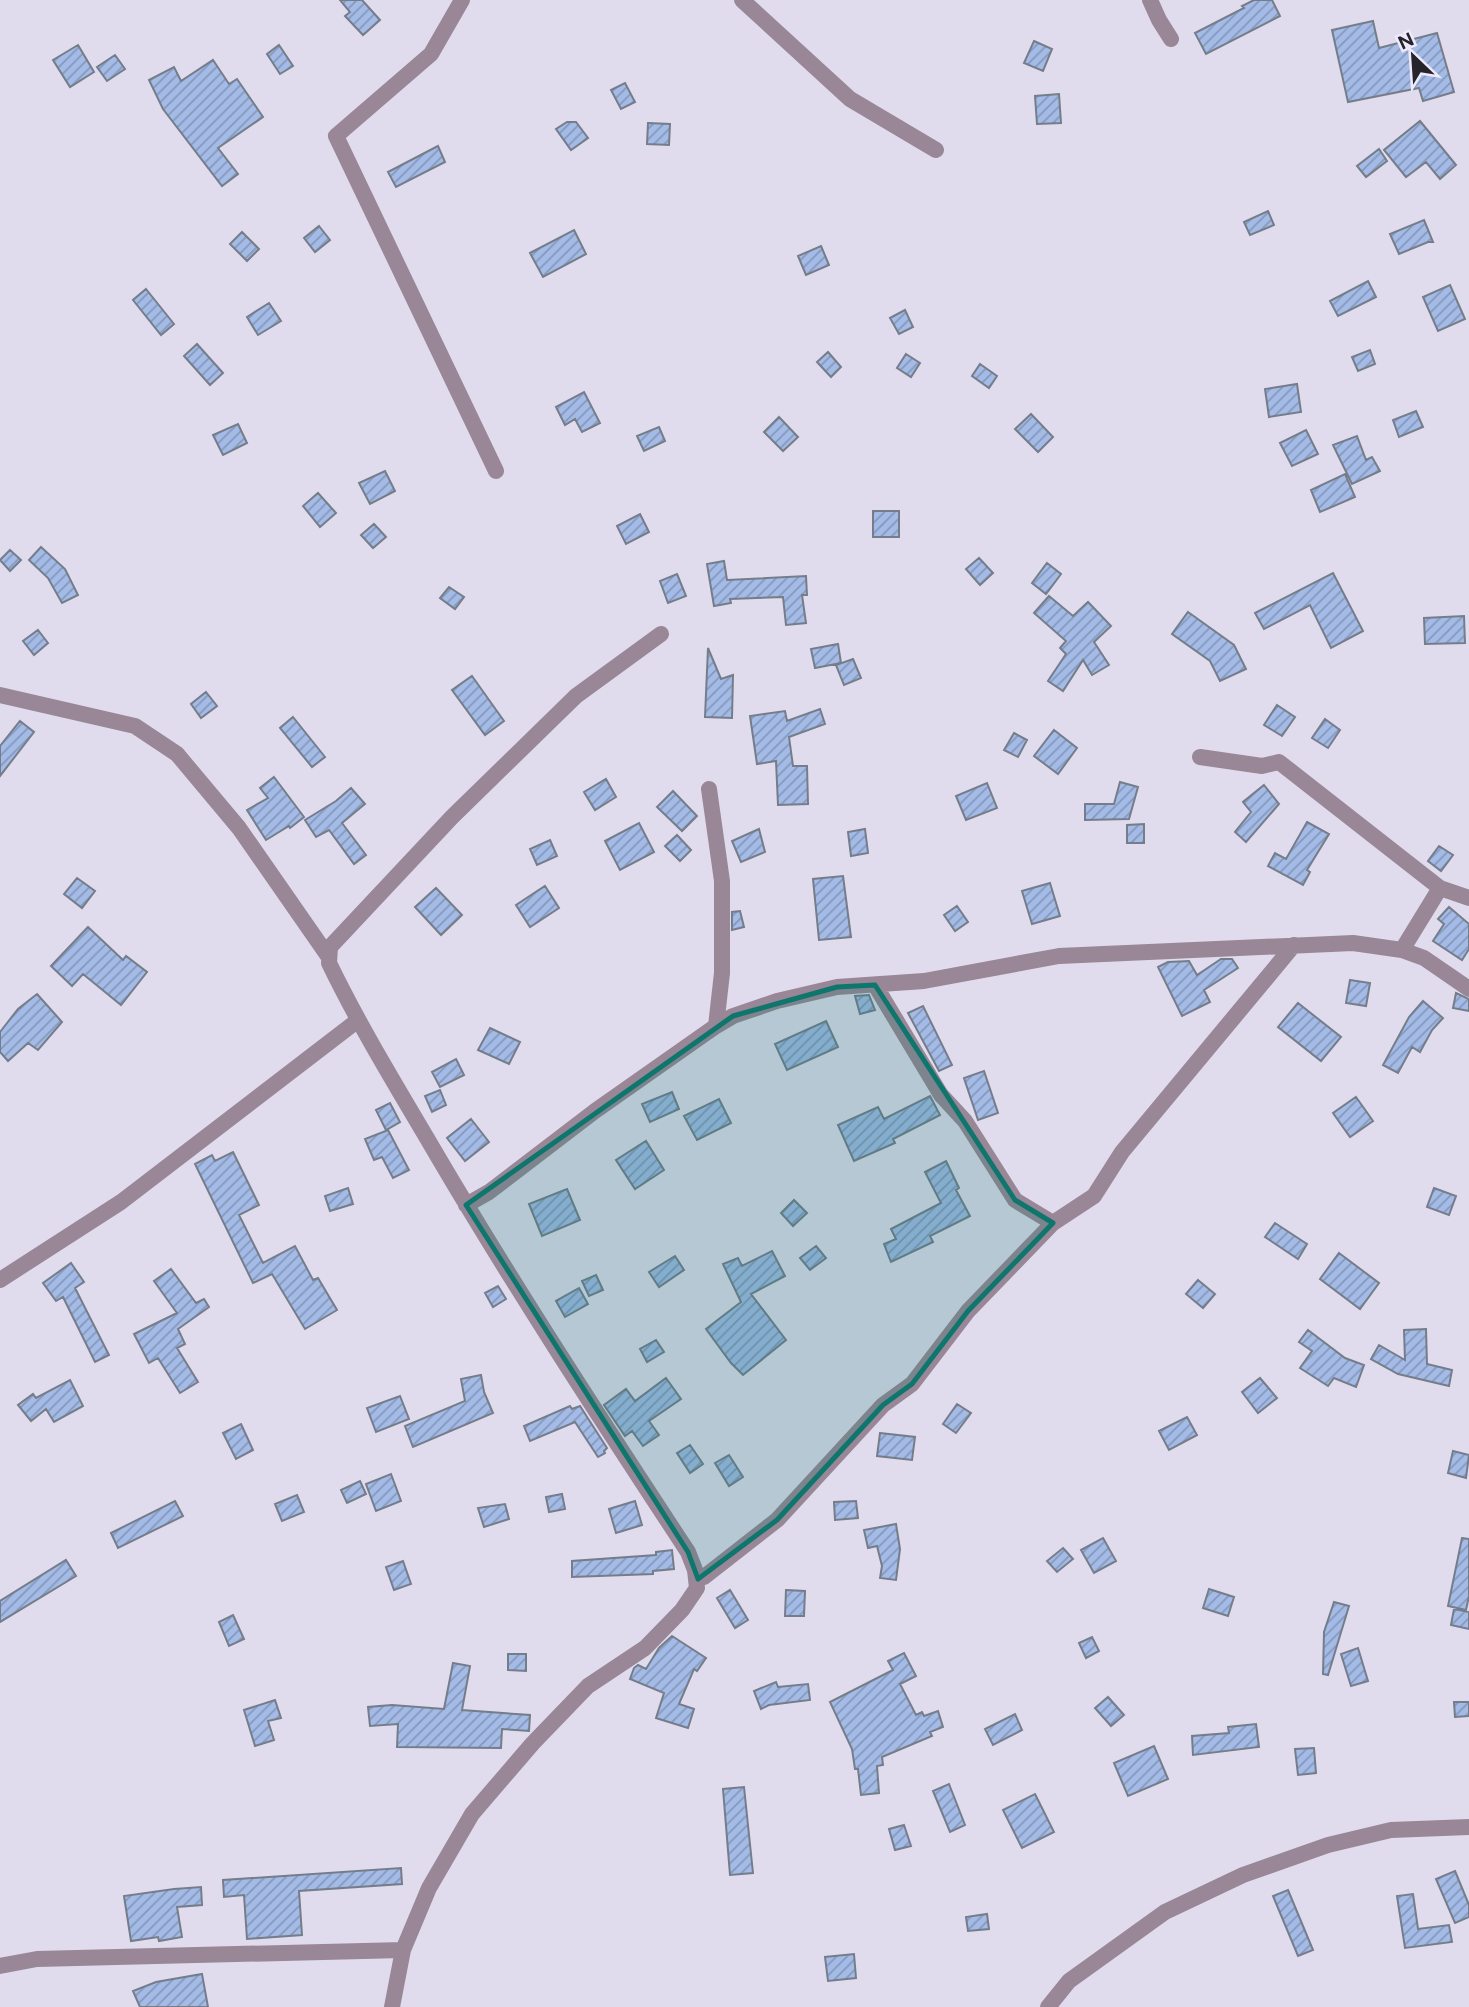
<svg xmlns="http://www.w3.org/2000/svg" width="1469" height="2007" font-family="Figtree,sans-serif">
	<style>
		.building { fill: url(#building-hatch); stroke: #757d8b; stroke-width: 2 }
		.lines { fill: none; stroke-linecap: round; stroke-linejoin: round }
		.minor { stroke: #998797; stroke-width: 16 }
		.marked { fill: #0f766e; fill-opacity: 0.2; stroke: #0f766e; stroke-width: 5; stroke-linejoin: round }
	</style>
	<defs>
		<pattern id="building-hatch" width="6" height="6" patternUnits="userSpaceOnUse" patternTransform="scale(1.75)"><rect width="6" height="6" fill="#a3bbe6"/><path d="M-1 1l2-2M0 6l6-6M5 7l2-2" fill="none" stroke="#8598bb"/></pattern>
	</defs>
	<rect width="100%" height="100%" fill="#e0dcee"/>
	<path class="building" d="M340 0H362L380 20 363 35 345 16 350 12Z
		M1254 0H1272L1280 16 1206 54 1195 33 1244 8 1242 6Z
		M1373 21 1379 48 1437 33 1454 92 1423 101 1419 88 1348 102 1332 30Z
		M1034 41 1052 49 1043 71 1024 63Z
		M78 45 94 72 70 87 53 60Z
		M279 45 293 66 280 74 267 54Z
		M115 55 125 69 107 81 97 67Z
		M213 60 229 84 237 79 263 117 218 148 238 174 222 186 163 109 149 80 174 67 181 81Z
		M625 83 635 102 621 109 611 90Z
		M1059 94 1061 123 1037 124 1035 96Z
		M1420 121 1456 165 1440 179 1426 162 1406 177 1384 150Z
		M567 122H576L588 138 571 150 556 129Z
		M648 123 670 124 669 145 647 144Z
		M438 146 445 162 396 187 388 172Z
		M1379 149 1387 161 1366 177 1357 166Z
		M1268 211 1274 225 1250 235 1244 222Z
		M1424 220 1433 242H1428L1399 254 1390 234Z
		M319 226 330 240 315 252 304 238Z
		M574 230 586 254 543 277 530 253Z
		M242 232 259 249 247 261 230 244Z
		M821 246 829 265 806 275 798 256Z
		M1368 281 1376 297 1338 316 1330 301Z
		M1450 285 1465 319 1438 331 1423 297Z
		M146 289 174 324 161 335 133 300Z
		M269 303 281 321 258 335 247 317Z
		M905 310 913 327 899 334 890 318Z
		M197 344 223 373 210 385 184 356Z
		M1370 350 1375 364 1358 371 1352 357Z
		M828 352 841 367 831 377 817 362Z
		M906 354 920 363 911 377 897 368Z
		M980 364 997 376 989 388 972 376Z
		M1297 384 1301 412 1269 417 1265 389Z
		M584 392 600 423 582 432 575 419 565 425 556 407Z
		M1416 411 1423 427 1399 437 1393 420Z
		M1031 414 1053 437 1038 452 1015 429Z
		M779 417 798 437 783 451 764 432Z
		M238 424 247 443 223 455 213 435Z
		M659 427 665 441 644 451 637 436Z
		M1306 430 1318 454 1292 466 1280 443Z
		M1357 436 1366 460 1372 457 1380 471 1352 484 1333 445Z
		M385 471 395 491 370 504 359 483Z
		M1345 474 1355 497 1320 512 1311 490Z
		M318 493 336 513 320 527 303 506Z
		M873 511H899V537H873Z
		M640 514 649 532 626 544 617 526Z
		M374 524 386 537 373 548 361 535Z
		M41 547 65 569 78 595 62 603 48 578 29 560Z
		M10 550 21 560 10 571 0 560Z
		M979 558 993 573 980 585 966 569Z
		M724 561 727 580 806 576 807 595H802L806 623 786 625 783 597 730 599 731 603 714 606 707 564Z
		M1047 563 1061 574 1046 594 1032 583Z
		M1333 573 1363 631 1331 648 1310 605 1264 629 1255 613Z
		M677 574 686 596 668 603 660 581Z
		M449 587 464 597 455 609 440 598Z
		M1049 596 1073 616 1088 602 1111 626 1094 642 1109 665 1092 675 1083 660 1063 691 1048 681 1066 654 1060 648 1066 641 1034 613Z
		M1188 612 1234 645 1246 669 1220 681 1210 661 1172 634Z
		M1464 616 1465 643 1425 644 1424 618Z
		M38 630 48 643 34 655 23 641Z
		M838 644 841 663 815 668 811 649Z
		M708 648 721 679 733 675 732 718 705 717Z
		M853 659 861 678 844 685 836 665Z
		M472 676 504 721 485 735 452 690Z
		M206 692 217 706 201 718 191 704Z
		M1277 705 1295 717 1282 736 1264 725Z
		M820 709 825 724 789 737 793 766H807L808 804 778 805 776 761 757 764 750 716 785 711 787 721Z
		M293 717 325 757 312 767 280 728Z
		M1325 719 1340 730 1328 748 1312 738Z
		M20 721 34 732 0 776V746Z
		M1054 730 1077 748 1058 774 1034 756Z
		M1014 733 1027 740 1018 757 1004 750Z
		M274 777 304 817 290 828 289 826 266 840 247 810 268 798 260 788Z
		M606 779 616 797 595 810 584 792Z
		M1120 782 1138 787 1129 819 1085 820V804H1114Z
		M987 783 997 808 966 820 956 796Z
		M1264 785 1279 804 1246 842 1235 832 1251 812 1243 802Z
		M351 788 365 804 342 823 366 855 354 864 329 830 316 837 305 820 336 801Z
		M673 791 697 816 682 831 657 807Z
		M1307 822 1329 834 1307 870 1310 872 1303 885 1268 866 1275 853 1286 859Z
		M639 823 654 852 620 870 605 841Z
		M1144 824V843H1127V825Z
		M759 829 765 852 741 862 732 841Z
		M865 829 868 853 851 856 848 832Z
		M677 835 691 850 680 861 665 846Z
		M550 840 557 856 537 865 530 849Z
		M1439 846 1453 855 1441 871 1428 861Z
		M843 876 851 937 819 940 813 879Z
		M77 878 95 891 82 908 64 894Z
		M1050 883 1060 916 1032 924 1022 891Z
		M545 886 559 908 530 927 516 905Z
		M436 888 462 915 441 935 415 907Z
		M957 906 968 922 955 931 944 915Z
		M1449 907 1469 924V949L1462 960 1433 941 1444 924 1438 919Z
		M740 911 744 927 732 930V912Z
		M88 927 123 960 126 956 147 972 121 1005 83 974 72 986 51 966Z
		M1221 959H1232L1238 968 1204 990 1210 1002 1182 1016 1158 967 1168 962 1189 961 1197 975Z
		M1350 980 1370 983 1366 1006 1346 1003Z
		M1456 993 1469 999V1011L1453 1008Z
		M37 994 62 1022 38 1050 28 1043 8 1061 0 1052V1032L18 1009Z
		M869 995 875 1010 860 1014 855 996Z
		M1423 1001 1443 1018 1432 1030 1420 1052 1412 1047 1398 1073 1383 1065 1409 1017Z
		M1298 1003 1341 1037 1321 1061 1278 1027Z
		M923 1006 952 1065 939 1071 908 1013Z
		M826 1021 838 1047 787 1070 775 1044Z
		M490 1028 520 1042 509 1064 478 1050Z
		M456 1059 464 1075 440 1087 432 1072Z
		M984 1071 998 1113 978 1120 964 1078Z
		M440 1090 446 1105 432 1112 425 1096Z
		M672 1092 679 1109 650 1122 642 1104Z
		M930 1096 940 1115 893 1139 895 1143 854 1161 838 1125 878 1107 884 1119Z
		M1356 1097 1373 1121 1350 1137 1333 1113Z
		M719 1099 731 1123 697 1140 684 1116Z
		M390 1103 400 1122 386 1130 376 1110Z
		M471 1119 489 1142 465 1161 447 1138Z
		M388 1130 409 1170 393 1178 382 1157 374 1160 365 1139Z
		M646 1141 664 1170 635 1189 616 1160Z
		M233 1152 259 1205 239 1215 263 1263 295 1246 313 1280 318 1278 337 1310 305 1329 272 1274 253 1283 195 1164 212 1155 215 1161Z
		M946 1161 959 1188 956 1190 970 1216 930 1236 933 1242 891 1262 884 1244 896 1239 891 1229 941 1203 925 1172Z
		M348 1188 353 1204 330 1211 325 1196Z
		M1434 1188 1456 1196 1449 1215 1427 1207Z
		M567 1189 580 1220 542 1236 529 1204Z
		M794 1200 807 1213 793 1226 781 1213Z
		M1275 1223 1307 1244 1298 1259 1265 1237Z
		M816 1246 826 1258 810 1270 800 1258Z
		M772 1251 785 1276 751 1294 786 1340 743 1375 731 1363 706 1329 741 1302 723 1264 738 1258 742 1266Z
		M1339 1253 1379 1283 1360 1309 1320 1279Z
		M675 1256 684 1270 659 1287 649 1272Z
		M71 1263 84 1282 75 1288 109 1355 95 1362 63 1297 56 1301 43 1283Z
		M171 1269 196 1303 204 1299 209 1307 178 1329 185 1344 177 1348 198 1382 180 1393 158 1358 149 1363 134 1334 177 1313 154 1281Z
		M596 1275 603 1290 589 1296 582 1281Z
		M1198 1280 1215 1294 1203 1308 1186 1294Z
		M498 1286 506 1299 493 1307 485 1293Z
		M579 1288 588 1304 565 1317 556 1301Z
		M1426 1329 1427 1364 1452 1370 1449 1386 1398 1374 1371 1359 1379 1345 1405 1360 1404 1330Z
		M1308 1330 1345 1358 1364 1365 1356 1387 1334 1378 1328 1386 1300 1368 1312 1351 1299 1342Z
		M656 1340 664 1352 647 1362 640 1349Z
		M481 1375 484 1392 493 1413 413 1447 405 1426 465 1401 461 1379Z
		M666 1378 681 1399 649 1421 659 1435 643 1446 632 1431 625 1436 604 1405 626 1389 635 1401Z
		M1260 1378 1277 1398 1258 1413 1242 1392Z
		M70 1380 83 1406 54 1422 46 1409 31 1421 18 1405 33 1394 36 1398Z
		M400 1396 409 1419 376 1432 367 1408Z
		M957 1404 971 1413 956 1433 943 1424Z
		M570 1406 572 1409 580 1406 607 1448 604 1451 605 1453 598 1457 575 1422 530 1441 524 1426Z
		M1187 1417 1197 1435 1169 1450 1159 1431Z
		M241 1424 253 1450 236 1459 223 1433Z
		M880 1433 915 1437 912 1460 877 1456Z
		M690 1445 703 1464 690 1473 677 1453Z
		M1453 1451 1469 1455 1466 1478 1448 1473Z
		M729 1455 743 1477 729 1486 715 1463Z
		M391 1474 401 1501 376 1511 366 1484Z
		M360 1481 366 1494 347 1503 341 1490Z
		M562 1494 565 1509 549 1512 546 1497Z
		M297 1495 304 1512 282 1521 275 1504Z
		M175 1501 183 1516 118 1548 111 1533Z
		M635 1501 642 1525 616 1533 609 1509Z
		M856 1501 858 1518 835 1520 834 1502Z
		M505 1504 509 1519 484 1527 478 1508Z
		M896 1524 900 1549 896 1580 880 1578 882 1566 877 1546 868 1548 864 1530Z
		M1103 1538 1116 1561 1094 1573 1081 1550Z
		M1462 1538 1469 1539V1596L1466 1610 1448 1606Z
		M1063 1548 1073 1559 1057 1572 1047 1561Z
		M672 1550 674 1569 653 1571V1574L572 1577V1561L656 1555V1552Z
		M66 1560 76 1576 0 1622V1601Z
		M403 1561 411 1584 394 1590 386 1567Z
		M1209 1589 1234 1597 1228 1616 1203 1608Z
		M730 1590 748 1620 735 1628 717 1598Z
		M786 1590 805 1591 804 1616H785Z
		M1334 1602 1349 1606 1328 1675 1323 1674 1324 1632Z
		M1454 1609 1469 1612V1629L1451 1625Z
		M233 1615 244 1639 229 1646 219 1622Z
		M672 1636 706 1658 697 1671 694 1669 679 1704 694 1709 688 1728 656 1718 664 1693 630 1679 634 1668 638 1665 646 1669 659 1648Z
		M1092 1637 1099 1651 1086 1658 1079 1643Z
		M1358 1648 1368 1681 1351 1686 1341 1654Z
		M904 1653 916 1676 900 1684 916 1715 922 1712 924 1716 938 1711 943 1727 930 1732 932 1736 882 1757 883 1765 877 1766 879 1793 861 1795 858 1769H855L852 1749 830 1702 893 1670 888 1661Z
		M508 1654H526V1671L508 1670Z
		M453 1663 470 1666 462 1710 530 1715 529 1731 502 1729 501 1748 397 1747 398 1724 370 1726 368 1707 392 1705 444 1709Z
		M776 1682 778 1687 808 1684 810 1700 769 1705 761 1709 754 1691Z
		M1108 1697 1124 1715 1111 1726 1095 1708Z
		M275 1700 281 1718 268 1721 274 1740 255 1746 244 1710Z
		M1454 1702H1469V1716L1455 1717Z
		M1015 1714 1022 1730 993 1745 985 1729Z
		M1256 1724 1259 1747 1193 1755 1192 1736 1229 1733 1228 1727Z
		M1154 1746 1168 1779 1128 1796 1114 1763Z
		M1314 1748 1316 1773 1298 1775 1295 1749Z
		M949 1784 965 1825 950 1832 933 1791Z
		M744 1787 753 1873 730 1875 723 1789Z
		M1035 1794 1054 1832 1022 1848 1003 1810Z
		M904 1825 911 1846 895 1850 889 1829Z
		M401 1868 402 1884 299 1891 302 1935 247 1939 244 1895 224 1897 223 1880Z
		M1455 1871 1469 1905V1917L1455 1923 1436 1879Z
		M201 1887 202 1905 177 1907 182 1937 159 1941 158 1937 131 1941 124 1896 174 1889Z
		M1288 1890 1313 1950 1298 1956 1273 1896Z
		M1413 1894 1418 1929 1449 1925 1452 1942 1405 1948 1397 1896Z
		M987 1914 989 1929 968 1931 966 1917Z
		M854 1954 856 1978 828 1981 825 1957Z
		M202 1974 208 2007H140L133 1991 156 1982Z"/>
	<g class="lines">
		<path class="minor" d="M462 0 431 54 336 136 496 471
			M742 0 850 99 936 150
			M1150 0 1159 20 1171 39
			M0 695 135 726 177 754 239 828 328 956
			M1200 757 1262 766 1279 762 1440 888 1469 898
			M709 789 722 881V973L716 1026
			M1402 950 1440 888
			M875 985 941 1095 965 1121 1015 1200 1053 1223
			M466 1205 489 1192 595 1111 716 1026 733 1016 777 1001 837 987 924 981 1059 956 1353 943 1402 950 1424 958 1469 989
			M0 1280 121 1202 357 1021
			M698 1579 704 1577 777 1520 883 1405 912 1384 968 1311 1053 1223 1094 1196 1122 1152 1294 945
			M0 1966 37 1959 403 1950
			M392 2007 403 1950 429 1888 472 1814 533 1743 588 1686 645 1648 682 1610 697 1588 695 1570 688 1552C602 1421 517 1291 438 1157 400 1092 362 1031 329 963L330 947 452 817 576 696 661 634
			M1048 2007 1069 1981 1165 1912 1243 1875 1328 1845 1391 1830 1469 1827"/>
	</g>
	<path class="marked" d="M875 985 1015 1200 1053 1223 968 1311 912 1384 883 1405 777 1520 698 1579 688 1552 466 1205 733 1016 837 987Z"/>
	<g transform="translate(1413 56) rotate(335)" stroke="#eeeafb" stroke-width="5" paint-order="stroke">
	<path d="M0-5L12 26L0 18L-12 26Z" fill="#26242b"/>
	<text y="-10" font-size="19" font-weight="bold" text-anchor="middle" fill="#26242b">N</text>
	</g>
</svg>
